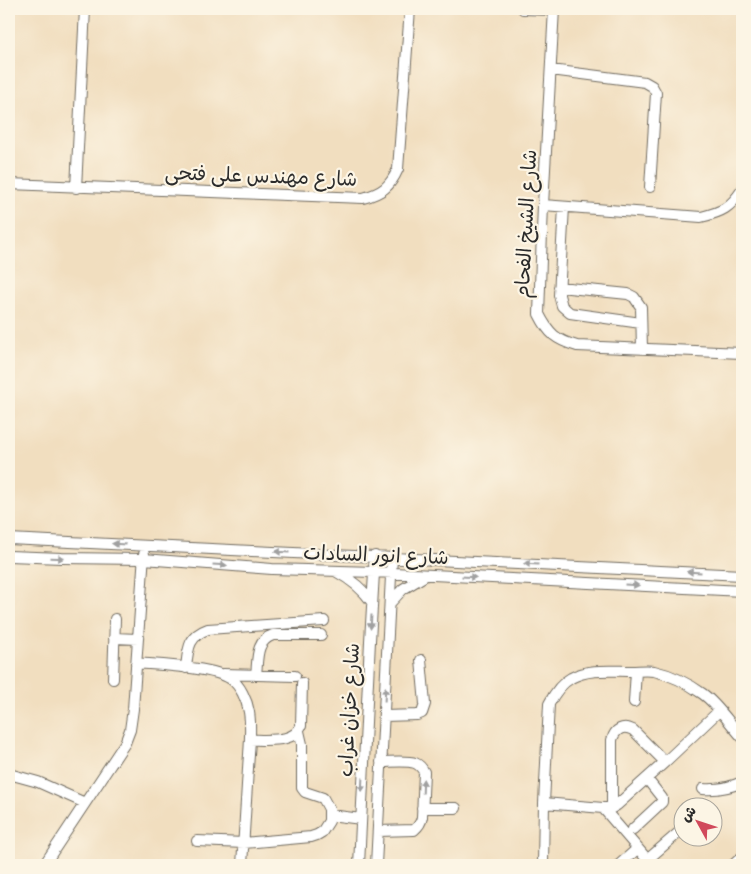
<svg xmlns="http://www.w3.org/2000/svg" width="751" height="874" font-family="Caveat,'Playpen Sans Arabic',sans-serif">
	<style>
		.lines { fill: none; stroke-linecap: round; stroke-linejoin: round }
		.minor-casing { stroke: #706a5f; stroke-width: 12 }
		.minor { stroke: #fff; stroke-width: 10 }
		.oneway { fill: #a0a0a0 }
		.labels { text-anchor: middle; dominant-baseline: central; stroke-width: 4.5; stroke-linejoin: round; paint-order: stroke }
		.street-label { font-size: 20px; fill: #2b2b2b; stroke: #fcf5e5 }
	</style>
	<rect width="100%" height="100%" fill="#fcf5e5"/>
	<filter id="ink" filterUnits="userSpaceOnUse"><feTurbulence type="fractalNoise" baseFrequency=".02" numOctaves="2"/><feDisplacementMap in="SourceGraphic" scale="10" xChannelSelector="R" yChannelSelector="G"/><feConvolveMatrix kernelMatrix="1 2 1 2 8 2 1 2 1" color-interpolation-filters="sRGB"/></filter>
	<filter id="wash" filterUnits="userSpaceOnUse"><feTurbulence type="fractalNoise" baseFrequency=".0096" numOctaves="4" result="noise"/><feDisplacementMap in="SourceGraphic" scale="20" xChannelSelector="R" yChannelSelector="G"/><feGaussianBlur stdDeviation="1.12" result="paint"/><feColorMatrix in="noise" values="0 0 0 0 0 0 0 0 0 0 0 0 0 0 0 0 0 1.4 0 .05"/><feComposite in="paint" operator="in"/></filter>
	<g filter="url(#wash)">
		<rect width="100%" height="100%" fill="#f1debf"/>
	</g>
	<g filter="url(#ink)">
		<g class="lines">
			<g class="minor-casing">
				<path id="minor" d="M523 9 553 10
					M554 9 543 205 539 314C549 334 556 340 577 346L742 353
					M551 70 645 82 652 86 656 93 650 187
					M9 184 363 198C382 193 390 187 398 169L410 9
					M76 188 85 9
					M543 205 701 217C722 212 730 208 742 190
					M564 207 559 295 562 306 570 313 641 323
					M559 287 628 294 634 297 641 307 642 349
					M9 539 742 575
					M9 556 62 558 144 559 272 569 374 572 742 591
					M337 572C352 580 362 588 372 602
					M390 603 403 589 426 575
					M114 638 138 639
					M136 663C158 665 214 667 231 679 240 685 247 700 249 712 252 730 249 750 248 769 246 801 244 833 242 865
					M186 668C188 649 188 636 208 629L324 621
					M223 674 295 676
					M256 675C258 660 255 641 273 635H321
					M113 679 115 619
					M634 702 636 671
					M384 716 417 715 422 713 425 704 421 660
					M250 740C267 739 293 744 301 726L302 683
					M9 774 38 782 85 803
					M703 789C717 790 729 788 742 782
					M544 803 603 808H612L617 805 665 762 719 711
					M422 808H456
					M603 808 652 865
					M612 808V740C615 729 623 725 633 730L665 762
					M330 815 361 819
					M633 829 662 802V798L647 779
					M378 831 414 830C419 826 421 823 422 817L424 772C422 768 420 765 415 763 407 760 390 762 381 762
					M197 841 244 843 311 837 317 835 322 832 329 821V809L323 798 305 792 302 788V744L299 731
					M647 860 684 828
					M44 865 125 743 130 730 133 709 144 554
					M359 865 370 641 375 556
					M376 865 392 557
					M543 865 544 803 549 704C554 694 560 684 571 678 588 668 612 671 631 671 639 671 647 670 654 671 672 675 689 684 703 694 716 703 731 725 742 737
					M619 865 637 849
					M733 865 742 857"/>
			</g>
			<use href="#minor" class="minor"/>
		</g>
		<defs><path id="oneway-solid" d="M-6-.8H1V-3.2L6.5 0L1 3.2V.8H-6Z" transform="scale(1.25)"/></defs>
		<g class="oneway">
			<use href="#oneway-solid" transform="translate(119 544) rotate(-177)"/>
			<use href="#oneway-solid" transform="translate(282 552) rotate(-177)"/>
			<use href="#oneway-solid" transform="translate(57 558) rotate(2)"/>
			<use href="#oneway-solid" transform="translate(531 564) rotate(-177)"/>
			<use href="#oneway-solid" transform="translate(220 565) rotate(4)"/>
			<use href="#oneway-solid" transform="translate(694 572) rotate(-177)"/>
			<use href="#oneway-solid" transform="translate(469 577) rotate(3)"/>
			<use href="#oneway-solid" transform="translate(632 585) rotate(3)"/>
			<use href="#oneway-solid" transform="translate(371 622) rotate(94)"/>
			<use href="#oneway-solid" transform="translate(385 694) rotate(-87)"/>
			<use href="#oneway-solid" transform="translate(362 785) rotate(93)"/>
			<use href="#oneway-solid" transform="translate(423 786) rotate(-88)"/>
		</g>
	</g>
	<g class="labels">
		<g class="street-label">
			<text transform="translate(261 176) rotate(2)">شارع مهندس على فتحى</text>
			<text transform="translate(526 224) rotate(-87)">شارع الشيخ الفحام</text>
			<text transform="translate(376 555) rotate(2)">شارع انور السادات</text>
			<text transform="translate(349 710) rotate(-87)">شارع خزان غراب</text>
		</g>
	</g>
	<rect width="751" height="874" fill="none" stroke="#fcf5e5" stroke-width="30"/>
	<g transform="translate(698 822) rotate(310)"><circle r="24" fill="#fcf5e5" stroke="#a8a49b"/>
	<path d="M0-4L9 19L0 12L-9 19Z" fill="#d1495b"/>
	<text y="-8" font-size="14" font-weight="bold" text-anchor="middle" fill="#2b2b2b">ش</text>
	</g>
</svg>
